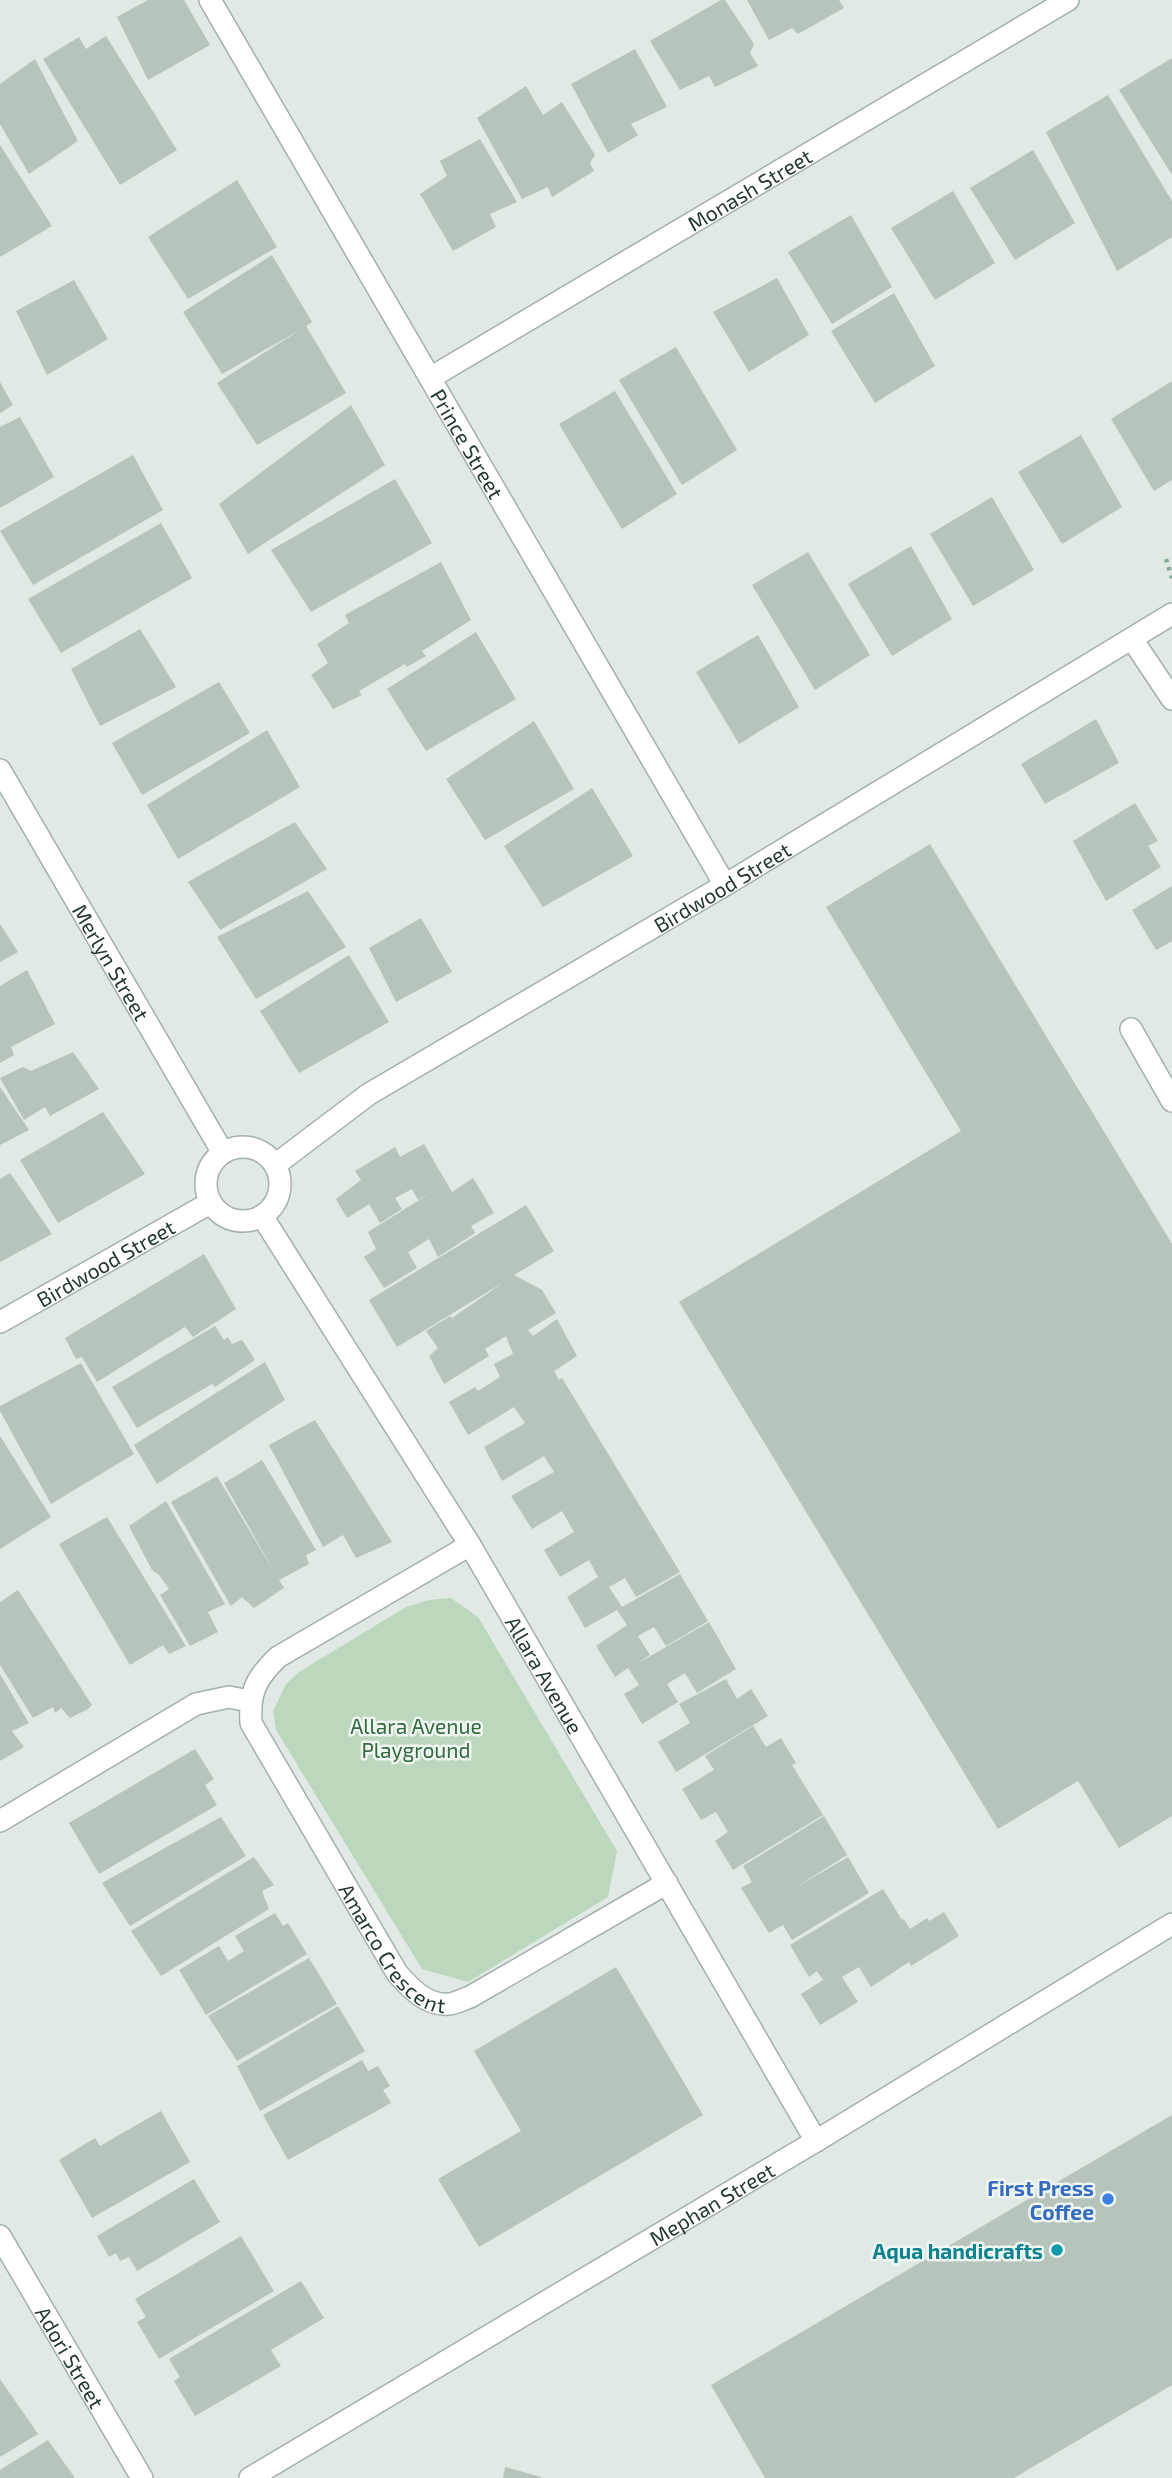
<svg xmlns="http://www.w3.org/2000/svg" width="1172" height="2478" font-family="'Exo 2',sans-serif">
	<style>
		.green { fill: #bbd8be }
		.building { fill: #b6c4bc }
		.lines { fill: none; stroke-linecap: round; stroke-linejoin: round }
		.service-casing { stroke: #a4b0aa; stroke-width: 24 }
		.minor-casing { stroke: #a4b0aa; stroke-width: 24 }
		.path { stroke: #84aa97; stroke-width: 4.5; stroke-dasharray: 3.5 5; stroke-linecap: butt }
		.service { stroke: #fff; stroke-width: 21 }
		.minor { stroke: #fff; stroke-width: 21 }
		.shop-dot { fill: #3f7fe0; stroke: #f0f6f2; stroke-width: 2.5 }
		.culture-dot { fill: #0f9aa8; stroke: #f0f6f2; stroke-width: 2.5 }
		.labels { text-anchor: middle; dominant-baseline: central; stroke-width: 5; stroke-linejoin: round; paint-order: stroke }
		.street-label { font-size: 21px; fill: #23382e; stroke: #f0f6f2 }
		.park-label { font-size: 21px; fill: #326a3d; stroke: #f0f6f2 }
		.shop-label { font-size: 21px; font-weight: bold; fill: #366cbe; stroke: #f0f6f2; text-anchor: end }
		.culture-label { font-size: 21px; font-weight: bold; fill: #0d838f; stroke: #f0f6f2; text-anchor: end }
	</style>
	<rect width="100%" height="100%" fill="#e0e9e4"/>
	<path class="green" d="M451 1598 478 1617 617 1851 608 1897 468 1982 422 1969 276 1730 273 1711 286 1684 299 1672 406 1607 429 1600Z"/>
	<path class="building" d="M148 0H184L210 45 148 80 117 17Z
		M721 0H725L754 44 750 53 758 66 715 87 709 76 680 90 650 41Z
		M747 0H839L844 8 798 34 792 28 769 40Z
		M106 36 177 150 120 185 43 59 79 37 86 49Z
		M635 49 667 107 631 124 638 135 608 153 571 84Z
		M1172 58V175L1119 90Z
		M35 59 78 141 29 174 0 124V84Z
		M526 86 543 115 562 102 595 155 590 163 594 171 552 197 548 187 522 199 477 118Z
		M1108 95 1172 201V237L1117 271 1046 132Z
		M480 139 517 202 490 214 496 227 453 251 420 194 447 176 440 161Z
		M0 145 52 226 0 257Z
		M1033 150 1075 223 1015 260 970 188Z
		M237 180 277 247 188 299 148 237Z
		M953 191 995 263 935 300 891 228Z
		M851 215 892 287 832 324 788 252Z
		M272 255 312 322 306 326 346 393 257 445 217 383 300 330 222 374 183 312Z
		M777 278 809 335 749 372 713 312Z
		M74 280 108 339 47 375 16 311Z
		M894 293 935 366 875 403 831 331Z
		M676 347 737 450 682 485 619 380Z
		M1172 381V480L1154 491 1111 419Z
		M0 382 13 405 0 413Z
		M615 391 677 494 622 529 559 424Z
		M351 405 385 465 248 554 219 504Z
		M20 417 54 477 0 508V427Z
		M1081 435 1122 507 1062 544 1018 472Z
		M133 455 163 510 33 585 0 531Z
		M395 479 432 543 311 612 271 550Z
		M992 497 1034 570 973 606 930 534Z
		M161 523 192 578 61 653 28 599Z
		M911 546 952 619 892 656 848 584Z
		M808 552 870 655 815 690 752 585Z
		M441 562 471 620 422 651 426 656 407 667 405 664 359 691 362 695 333 709 311 675 328 663 317 644 349 623 345 615Z
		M140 629 176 687 100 726 71 669Z
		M476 632 516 699 426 751 387 689Z
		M758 635 799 707 739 744 696 672Z
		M219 682 250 733 142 795 112 743Z
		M1096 719 1119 763 1045 804 1021 764Z
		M534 721 574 789 485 840 446 779Z
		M267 730 300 787 178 859 147 805Z
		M592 788 633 856 543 907 504 846Z
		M1135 803 1158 841 1148 846 1161 867 1106 901 1073 841Z
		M295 822 327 869 220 930 188 882Z
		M930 844 1172 1244V1816L1119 1848 1078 1781 998 1829 679 1302 961 1131 826 907Z
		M1172 886V941L1156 950 1132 910Z
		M308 891 346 947 256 999 217 937Z
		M421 918 452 972 396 1002 369 948Z
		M0 924 18 952 0 962Z
		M349 955 389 1022 299 1073 260 1011Z
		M27 970 55 1024 11 1047 14 1055 0 1063V986Z
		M73 1052 99 1089 50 1116 45 1107 24 1120 0 1078 23 1067 31 1071Z
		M0 1087 29 1130 0 1145Z
		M103 1112 145 1174 58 1223 20 1160Z
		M424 1144 452 1192 473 1178 494 1213 471 1226 475 1233 438 1257 429 1239 408 1252 417 1268 384 1288 364 1257 376 1249 368 1232 432 1192 418 1200 412 1189 395 1198 402 1209 380 1223 369 1204 347 1218 336 1199 361 1180 355 1171 395 1147 400 1157Z
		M10 1173 52 1234 0 1262V1179Z
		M526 1205 554 1251 514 1275 542 1290 556 1313 528 1330 533 1336 557 1319 577 1356 554 1371 559 1380 562 1378 680 1572 636 1597 625 1578 609 1587 622 1607 680 1574 708 1621 666 1646 654 1627 638 1636 650 1655 635 1665 709 1622 736 1669 697 1693 685 1673 667 1684 678 1702 642 1724 624 1694 639 1685 628 1668 615 1677 596 1646 627 1625 617 1610 585 1628 567 1597 598 1577 589 1560 560 1577 544 1550 574 1532 562 1511 532 1529 511 1496 554 1472 544 1456 502 1481 484 1447 525 1423 514 1407 468 1435 449 1402 475 1387 478 1391 500 1377 494 1364 513 1354 506 1336 485 1349 489 1356 444 1384 429 1356 438 1348 426 1331 450 1316 452 1318 504 1282 397 1347 369 1300Z
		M204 1254 236 1309 193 1337 185 1327 97 1382 82 1357 76 1359 65 1338Z
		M215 1326 224 1340 228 1337 232 1344 242 1340 255 1360 215 1387 212 1384 137 1428 112 1387Z
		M265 1362 285 1400 157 1484 134 1445Z
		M81 1363 134 1454 51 1504 0 1411V1406Z
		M315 1420 392 1542 356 1558 343 1535 323 1547 269 1445Z
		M0 1436 51 1517 0 1549Z
		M262 1460 316 1550 306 1555 309 1564 279 1580 284 1588 254 1608 242 1597 231 1606 171 1502 217 1476 276 1575 224 1483Z
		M166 1501 225 1604 208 1612 218 1632 190 1646 160 1595 169 1589 159 1575 152 1570 129 1526Z
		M107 1517 186 1646 169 1654 163 1645 130 1665 59 1544Z
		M18 1590 92 1705 88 1709 70 1718 61 1708 55 1713 53 1707 33 1718 0 1665V1602Z
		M0 1674 29 1723 12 1731 24 1747 0 1761Z
		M726 1679 737 1699 751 1689 768 1716 676 1772 658 1742 690 1723 679 1704Z
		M753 1726 766 1747 781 1738 796 1763 792 1765 823 1815 733 1870 715 1841 728 1832 716 1812 701 1820 682 1789 714 1770 705 1756Z
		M195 1749 214 1779 205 1785 217 1805 99 1874 69 1823Z
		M824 1816 847 1855 793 1889 848 1857 869 1893 792 1940 783 1925 769 1933 741 1888 752 1882 743 1866Z
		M221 1817 246 1856 130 1926 102 1883Z
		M254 1857 274 1885 262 1891 269 1909 161 1976 131 1931Z
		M883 1889 902 1920 904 1919 910 1929 927 1918 929 1921 944 1912 959 1936 911 1966 909 1962 871 1987 859 1967 842 1977 858 2002 820 2025 801 1994 823 1980 817 1971 809 1977 790 1945Z
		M275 1913 283 1926 288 1923 307 1954 206 2015 179 1970 219 1946 228 1961 244 1951 235 1936Z
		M309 1958 337 2004 237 2061 208 2016Z
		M616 1967 703 2115 479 2247 438 2179 521 2131 474 2051Z
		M338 2006 365 2051 260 2111 237 2066Z
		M362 2060 368 2071 378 2066 390 2086 383 2090 391 2103 288 2160 263 2115Z
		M161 2111 190 2162 92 2218 59 2160 95 2138 100 2146Z
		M1172 2115V2385L1014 2478H765L711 2385Z
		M194 2179 220 2222 137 2271 129 2257 120 2261 116 2253 109 2257 97 2236Z
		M241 2236 274 2291 159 2359 137 2322 146 2317 135 2299Z
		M301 2281 324 2318 271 2350 281 2366 195 2416 174 2381 180 2377 169 2359Z
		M0 2379 38 2434 0 2457Z
		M48 2440 75 2478H0V2470Z
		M505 2467 541 2477V2478H503Z"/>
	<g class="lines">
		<g class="service-casing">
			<path id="service" d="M1131 1029 1172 1101"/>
		</g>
		<g class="minor-casing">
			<g id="minor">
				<path id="s1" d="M210 0 725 885"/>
				<path id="s2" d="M430 378 1068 0"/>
				<path d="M1132 639 1172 699"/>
				<path id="s3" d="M0 770 223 1153"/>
				<circle cx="243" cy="1184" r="37"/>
				<path id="s4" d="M275 1165 369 1094 725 885 1172 614"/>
				<path id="s5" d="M262 1216 470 1545 816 2141"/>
				<path id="s6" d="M0 1322 210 1203"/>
				<path id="s7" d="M470 1545 278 1657C256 1678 249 1692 251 1723L397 1973C410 1988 427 2006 448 2004 455 2004 463 1999 470 1997L667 1883"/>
				<path d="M0 1821 196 1704 229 1697 249 1701"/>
				<path id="s8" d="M0 2236 142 2478"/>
				<path id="s9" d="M250 2478 816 2141 1172 1924"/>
			</g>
		</g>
		<path class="path" d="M1166 559 1172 578"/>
		<use href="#service" class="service"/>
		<use href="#minor" class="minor"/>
	</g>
	<circle class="shop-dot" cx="1108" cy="2199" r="7"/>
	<circle class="culture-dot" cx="1057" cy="2250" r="7"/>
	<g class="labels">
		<g class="street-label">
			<text stroke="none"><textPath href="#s2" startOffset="371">Monash Street</textPath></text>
			<text stroke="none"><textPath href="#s1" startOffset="513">Prince Street</textPath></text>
			<text stroke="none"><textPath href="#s4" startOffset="527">Birdwood Street</textPath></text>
			<text stroke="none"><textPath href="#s3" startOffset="222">Merlyn Street</textPath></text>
			<text stroke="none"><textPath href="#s6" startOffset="121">Birdwood Street</textPath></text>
			<text stroke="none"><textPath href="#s5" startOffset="539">Allara Avenue</textPath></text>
			<text stroke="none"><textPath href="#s7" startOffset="565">Amarco Crescent</textPath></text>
			<text stroke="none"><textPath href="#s9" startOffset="537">Mephan Street</textPath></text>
			<text stroke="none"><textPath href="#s8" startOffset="140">Adori Street</textPath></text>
		</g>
		<g class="park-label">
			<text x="416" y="1725">Allara Avenue<tspan x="416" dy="24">Playground</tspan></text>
		</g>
		<g class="shop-label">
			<text x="1094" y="2187">First Press<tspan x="1094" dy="24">Coffee</tspan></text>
		</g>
		<g class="culture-label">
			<text x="1043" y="2250">Aqua handicrafts</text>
		</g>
	</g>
</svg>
